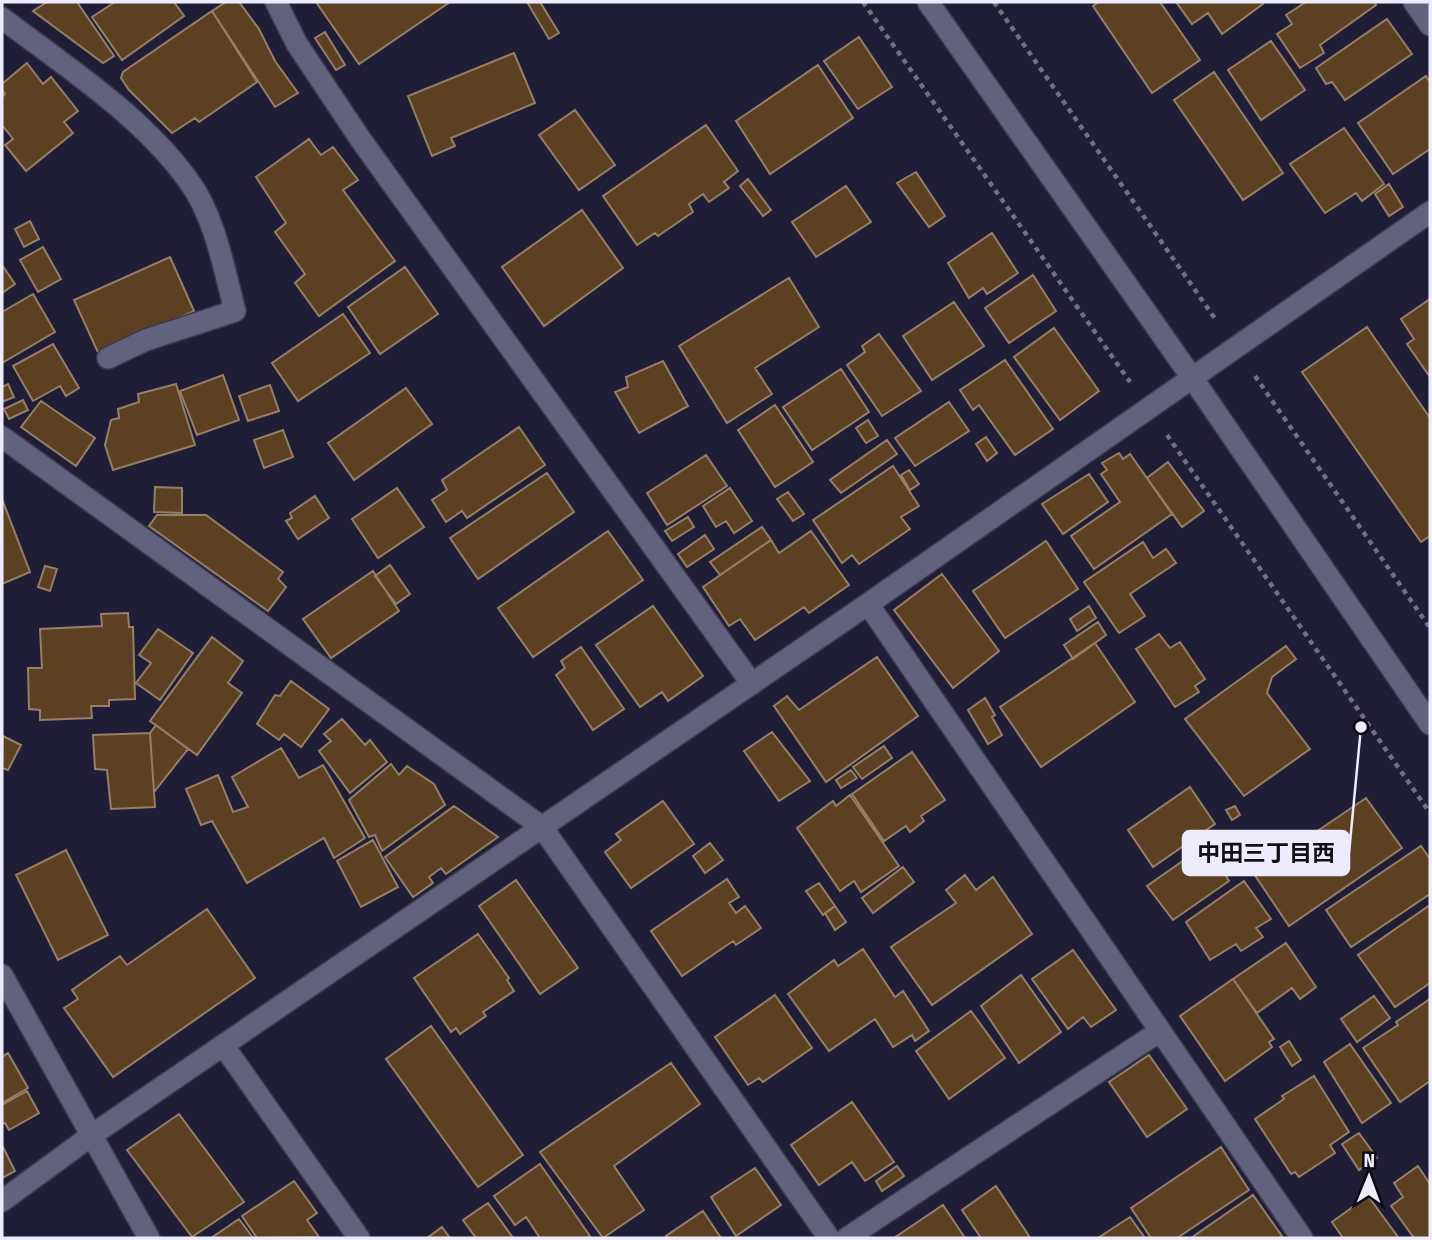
<svg xmlns="http://www.w3.org/2000/svg" width="1432" height="1240" font-family="'Fira Sans Condensed','Noto Sans JP',sans-serif">
	<style>
		.building { fill: #5c4022; stroke: #967f68; stroke-width: 2 }
		.lines { fill: none; stroke-linecap: round; stroke-linejoin: round }
		.minor-casing { stroke: #3c3a4e; stroke-width: 24 }
		.tertiary-casing { stroke: #3c3a4e; stroke-width: 24 }
		.path { stroke: #717084; stroke-width: 4.5; stroke-dasharray: 5 5; stroke-linecap: butt }
		.minor { stroke: #63627e; stroke-width: 21 }
		.tertiary { stroke: #63627e; stroke-width: 21 }
		.leader { fill: none; stroke: #ececfc; stroke-width: 2.5 }
		.callout-dot { fill: #ececfc; stroke: #0b0a14; stroke-width: 2.5 }
		.callout { fill: #ececfc; stroke: #ececfc; stroke-width: 2.5 }
		.callout-label { font-size: 23px; text-anchor: middle; font-weight: bold; fill: #111 }
	</style>
	<rect width="100%" height="100%" fill="#201e36"/>
	<path class="building" d="M47 2H77L114 56 103 63 33 11Z
		M115 2H174L184 16 122 60 92 17Z
		M226 2H239L259 29 275 61 298 93 275 107 212 11Z
		M316 2H450L359 64Z
		M527 2H540L559 33 549 39Z
		M1099 2H1160L1200 60 1152 93 1093 6Z
		M1176 2H1262L1263 4 1222 34 1208 13 1192 24Z
		M1306 2H1374L1376 5 1320 45 1324 53 1300 68 1277 34 1292 24 1286 15Z
		M212 11 257 82 199 122 195 118 172 133 129 90 121 78 123 72Z
		M1387 19 1412 54 1345 100 1332 82 1326 84 1316 68Z
		M325 32 345 65 336 70 315 38Z
		M859 37 892 87 858 109 824 61Z
		M1271 41 1305 90 1261 120 1228 70Z
		M514 53 535 103 451 138 455 146 432 156 408 96Z
		M27 63 43 84 51 77 78 111 64 122 73 133 26 171 5 145 13 139 2 125V97L5 94 2 89V84Z
		M818 65 853 118 770 174 736 121Z
		M1214 72 1283 173 1243 200 1174 100Z
		M1426 76 1430 82V149L1393 174 1358 123Z
		M575 110 615 165 579 190 539 135Z
		M706 125 738 171 724 182 729 188 709 202 703 194 689 204 693 212 658 236 655 233 637 245 603 196Z
		M1344 128 1384 184 1362 201 1356 193 1325 213 1290 164Z
		M309 139 321 155 333 147 358 180 343 190 395 261 319 316 295 283 305 274 275 232 286 223 256 177Z
		M916 172 945 216 929 227 897 183Z
		M748 179 771 210 763 216 740 186Z
		M1389 184 1403 207 1389 216 1375 194Z
		M846 186 871 222 816 257 792 222Z
		M582 210 623 268 544 326 502 267Z
		M30 221 39 239 24 247 15 229Z
		M992 233 1018 273 987 294 983 288 969 298 948 263Z
		M43 247 61 279 38 292 20 260Z
		M170 257 194 311 172 321 174 326 101 359 74 300Z
		M2 265 15 284 2 293Z
		M405 267 438 314 380 354 348 307Z
		M1033 275 1056 311 1009 343 985 308Z
		M789 278 819 327 755 368 772 394 727 423 679 346Z
		M33 294 55 332 2 363V312Z
		M1430 299V377L1407 344 1414 339 1401 319Z
		M954 302 984 346 932 380 903 336Z
		M343 314 370 353 298 401 272 363Z
		M1367 327 1430 418V536L1421 542 1302 372Z
		M1054 328 1099 391 1060 420 1014 357Z
		M879 334 921 391 882 416 847 365 865 352 862 346Z
		M53 344 79 388 66 396 60 386 33 401 13 366Z
		M1005 360 1053 429 1015 455 979 405 973 410 960 390Z
		M663 361 688 406 639 433 615 392 628 387 626 377Z
		M841 369 869 412 812 450 783 407Z
		M223 375 239 420 197 435 180 391Z
		M8 384 14 397 2 402V387Z
		M176 384 195 445 113 470 105 445 111 420 119 418 118 409 139 402 138 394Z
		M270 385 279 411 248 421 239 396Z
		M406 388 432 424 354 480 328 443Z
		M23 400 28 410 9 419 4 409Z
		M41 401 95 438 76 466 21 427Z
		M949 402 969 431 915 466 895 438Z
		M775 405 813 462 775 487 738 430Z
		M868 420 878 436 866 443 856 428Z
		M519 427 545 465 467 518 462 511 446 522 432 500 447 490 442 480Z
		M283 430 293 457 264 468 254 440Z
		M986 437 997 453 987 461 976 444Z
		M887 440 897 454 841 493 830 480Z
		M1119 453 1123 459 1130 454 1172 514 1094 569 1071 536 1120 502 1101 474 1107 470 1102 463Z
		M706 455 727 486 667 525 647 493Z
		M1168 462 1204 511 1182 527 1147 478Z
		M893 466 919 506 901 517 910 529 859 564 852 555 842 563 813 520Z
		M909 470 919 484 910 490 901 475Z
		M547 473 574 512 478 579 450 538Z
		M1089 474 1108 502 1063 534 1042 504Z
		M155 487 182 488V513L154 512Z
		M397 488 424 527 378 558 352 519Z
		M730 488 752 521 734 533 726 521 716 527 703 506Z
		M788 492 804 514 793 521 777 499Z
		M315 496 329 518 298 539 286 521 292 518 290 513Z
		M2 499 30 572 2 584Z
		M157 515H206L283 572 278 579 286 587 268 611 149 526Z
		M688 517 694 527 672 541 665 531Z
		M762 527 771 540 720 575 710 562Z
		M608 531 643 580 533 657 498 608Z
		M811 531 849 585 809 613 804 607 755 640 740 619 729 626 703 587 771 540 779 553Z
		M705 535 714 549 687 567 678 554Z
		M1046 541 1078 589 1005 638 973 591Z
		M1143 542 1153 558 1166 549 1176 563 1130 594 1145 616 1119 633 1084 582Z
		M390 565 410 594 396 604 375 576Z
		M45 566 57 569 50 591 38 587Z
		M373 571 399 611 331 658 303 619Z
		M942 574 999 651 953 688 894 610Z
		M653 606 703 676 668 701 662 692 640 707 596 645Z
		M1089 606 1096 618 1077 631 1070 619Z
		M128 613 129 627H133L135 699 109 700V706H91L92 718 40 720V710L29 709 28 668H42L40 629 102 626 101 614Z
		M1098 622 1106 635 1073 659 1064 645Z
		M158 629 193 653 160 700 136 683 151 663 139 655Z
		M1159 634 1170 648 1180 642 1205 679 1195 686 1199 692 1175 707 1136 649Z
		M212 637 243 661 228 683 242 693 197 755 150 721Z
		M1095 643 1135 702 1041 767 1000 707Z
		M1286 646 1296 659 1272 677 1267 693 1310 749 1244 796 1185 719Z
		M581 647 624 709 593 730 556 675 565 668 561 661Z
		M877 657 918 716 826 782 774 706 787 696 799 710Z
		M291 681 329 709 301 747 284 734 279 740 257 724 275 695 280 696Z
		M985 698 995 715 992 717 1002 735 988 744 968 710Z
		M342 719 365 745 370 740 387 762 350 793 319 751 331 741 324 734Z
		M156 725 188 749 154 792 150 733Z
		M772 732 810 781 779 801 744 751Z
		M150 733 155 807 111 809 107 770 95 769 93 735Z
		M3 736 21 745 8 770 2 768Z
		M884 746 892 758 862 779 853 767Z
		M281 748 299 778 323 765 365 838 334 858 324 838 247 883 212 821 201 825 186 789 218 775 233 812 248 807 232 777Z
		M912 752 945 800 921 816 924 821 910 832 906 826 884 841 852 794Z
		M391 764 399 775 407 766 434 784 445 805 382 851 375 835 369 837 349 800Z
		M851 770 857 778 841 788 836 780Z
		M1190 787 1215 824 1153 867 1128 830Z
		M850 795 899 866 861 892 854 881 840 891 797 828 833 801 836 806Z
		M1366 798 1402 848 1289 926 1254 874Z
		M663 801 694 844 631 888 605 852 621 840 616 834Z
		M454 806 498 837 446 874 441 868 429 877 433 883 413 897 385 857Z
		M1235 806 1240 815 1232 820 1226 810Z
		M373 840 398 887 361 907 337 861Z
		M710 843 723 860 705 873 693 856Z
		M1204 846 1217 860 1229 881 1173 920 1147 886Z
		M1421 846 1430 859V894L1351 947 1326 910Z
		M66 850 108 935 58 960 16 875Z
		M903 867 914 882 873 913 862 898Z
		M965 875 976 890 993 877 1032 934 932 1005 891 947 956 903 946 890Z
		M727 879 739 897 729 903 736 913 745 906 761 928 736 945 733 941 682 976 651 931Z
		M516 880 578 968 540 994 479 906Z
		M1244 881 1271 919 1256 928 1263 937 1241 951 1236 944 1210 960 1186 922Z
		M819 883 835 906 823 915 806 891Z
		M1430 905V983L1395 1007 1358 955Z
		M835 906 846 922 835 930 825 913Z
		M207 909 255 978 113 1077 64 1008 78 999 72 990 120 956 127 965Z
		M478 934 509 978 507 980 514 991 483 1012 486 1016 460 1034 456 1028 451 1032 414 978Z
		M1286 943 1316 987 1300 999 1292 988 1257 1013 1233 979Z
		M863 949 895 997 903 991 929 1031 915 1041 912 1035 893 1047 875 1019 829 1051 788 994 834 960 838 966Z
		M1073 950 1116 1010 1091 1027 1083 1017 1068 1029 1032 979Z
		M1021 975 1061 1032 1019 1063 981 1006Z
		M1233 979 1274 1039 1269 1042 1272 1047 1225 1081 1180 1016Z
		M775 995 812 1048 763 1082 759 1078 748 1085 715 1037Z
		M1374 996 1390 1018 1357 1042 1341 1019Z
		M1430 999V1081L1400 1102 1363 1048 1398 1025 1396 1022Z
		M971 1011 1005 1058 949 1099 916 1051Z
		M431 1026 523 1155 478 1187 386 1059Z
		M1289 1041 1301 1060 1292 1066 1280 1047Z
		M1350 1044 1391 1103 1362 1123 1324 1062Z
		M8 1053 28 1088 2 1103V1057Z
		M1149 1055 1187 1109 1147 1137 1109 1082Z
		M671 1063 700 1104 614 1166 644 1210 603 1238 540 1152Z
		M1314 1076 1349 1132 1330 1145 1335 1153 1299 1177 1295 1172 1291 1174 1255 1119 1284 1099 1282 1096Z
		M27 1091 39 1113 9 1130 5 1123 2 1124V1105Z
		M852 1102 894 1162 865 1181 852 1162 819 1185 791 1145Z
		M179 1114 244 1202 192 1237 127 1150Z
		M1359 1133 1377 1158 1359 1170 1342 1144Z
		M2 1145 15 1171 2 1178Z
		M1221 1147 1249 1190 1177 1238H1151L1131 1208Z
		M540 1164 590 1236 586 1238H540L526 1217 515 1225 494 1196Z
		M897 1166 904 1176 882 1191 876 1181Z
		M1418 1166 1430 1184V1238H1414L1391 1206 1403 1197 1394 1183Z
		M755 1168 781 1205 736 1236 711 1197Z
		M294 1181 317 1213 307 1220 319 1237 257 1238 242 1216Z
		M996 1186 1029 1236 1026 1238H981L962 1210Z
		M1253 1195 1282 1236 1279 1238H1191Z
		M1368 1196 1398 1237 1396 1238H1343L1332 1222Z
		M488 1203 513 1238H476L463 1220Z
		M943 1205 965 1238H894Z
		M703 1211 721 1238H668L666 1236Z
		M1130 1217 1145 1238H1098Z
		M239 1219 253 1238H211Z
		M442 1227 450 1238H427Z"/>
	<g class="lines">
		<g class="minor-casing">
			<path id="minor" d="M276 2 297 44 361 140 752 684
				M1414 2 1430 25
				M2 18C66 67 140 114 188 180 215 216 224 269 235 311L146 340 108 358
				M2 437 542 827 829 1238
				M868 604 1302 1238
				M2 975 149 1238
				M223 1045 359 1238
				M2 1201 92 1135 868 604 1430 212
				M847 1238 1160 1031"/>
		</g>
		<g class="tertiary-casing">
			<path id="tertiary" d="M928 2 1193 379 1430 724"/>
		</g>
		<path class="path" d="M863 2 1130 382
			M994 2 1216 320
			M1255 376 1430 628
			M1167 435 1430 813"/>
		<use href="#minor" class="minor"/>
		<use href="#tertiary" class="tertiary"/>
	</g>
	<path class="leader" d="M1361 727L1349 853"/>
	<circle class="callout-dot" cx="1361" cy="727" r="7"/>
	<rect class="callout" x="1183" y="831" width="166" height="44" rx="7"/>
	<g class="callout-label">
		<text x="1266" y="861">中田三丁目西</text>
	</g>
	<rect width="1432" height="1240" fill="none" stroke="#ececfc" stroke-width="7"/>
	<g transform="translate(1369 1177) rotate(1)" stroke="#0b0a14" stroke-width="5" paint-order="stroke">
	<path d="M0-5L12 26L0 18L-12 26Z" fill="#ececfc"/>
	<text y="-10" font-size="19" font-weight="bold" text-anchor="middle" fill="#ececfc">N</text>
	</g>
</svg>
